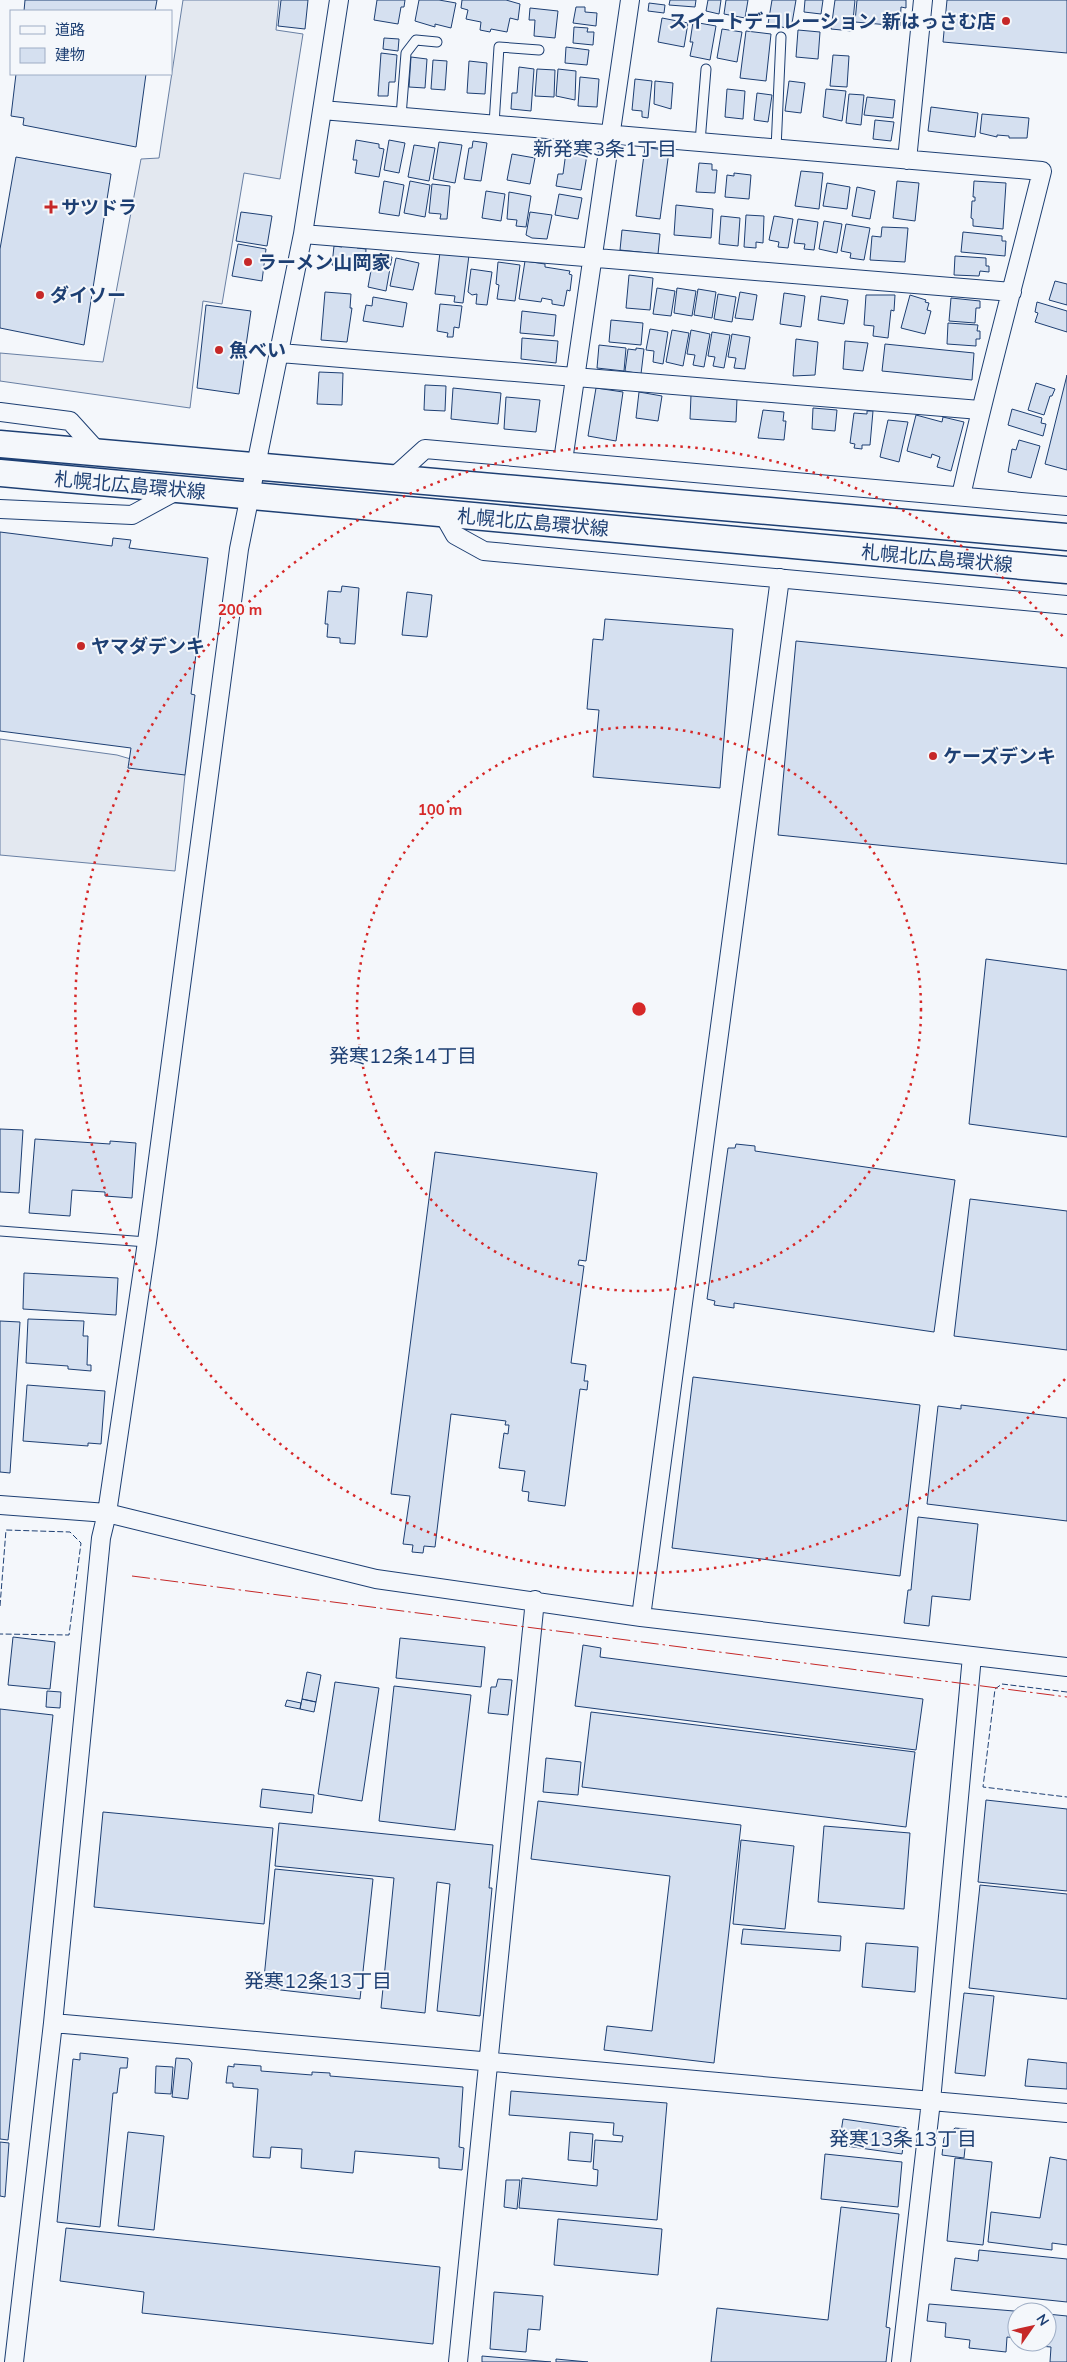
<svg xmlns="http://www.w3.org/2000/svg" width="1067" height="2362" font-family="Mulish,'Noto Sans JP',sans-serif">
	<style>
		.parking { fill: #e3e8f0; stroke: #687fa3 }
		.building { fill: #d5e0f0; stroke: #1d3f73 }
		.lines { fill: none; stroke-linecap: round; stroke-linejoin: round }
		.service-casing { stroke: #1d3f73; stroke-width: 11 }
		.minor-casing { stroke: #1d3f73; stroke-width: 20 }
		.primary-casing { stroke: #1d3f73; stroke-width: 29 }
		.service { stroke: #f4f7fb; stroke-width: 9 }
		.minor { stroke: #f4f7fb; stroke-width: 18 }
		.primary { stroke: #f4f7fb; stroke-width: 26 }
		.fence { stroke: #1d3f73; stroke-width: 1; stroke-dasharray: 6 2.5; stroke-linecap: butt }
		.power { stroke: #c62828; stroke-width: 1; stroke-dasharray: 18 4 2.5 4; stroke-linecap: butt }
		.ring { fill: none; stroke: #d62828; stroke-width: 2.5; stroke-dasharray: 2.5 5 }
		.poi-dot { fill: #c62828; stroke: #f4f7fb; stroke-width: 2 }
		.labels { text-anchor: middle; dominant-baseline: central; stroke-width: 4; stroke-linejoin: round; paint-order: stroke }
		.poi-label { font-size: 19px; font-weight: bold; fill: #1d3f73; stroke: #f4f7fb; text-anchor: start }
		.street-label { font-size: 19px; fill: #1d3f73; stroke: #f4f7fb }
		.neighbourhood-label { font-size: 20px; fill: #1d3f73; stroke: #f4f7fb }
		.centre { fill: #d62828; stroke: #f4f7fb; stroke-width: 2.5 }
		.ring-label { font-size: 15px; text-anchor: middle; font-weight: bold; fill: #d62828; stroke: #f4f7fb; stroke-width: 4; stroke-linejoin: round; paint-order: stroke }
	</style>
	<rect width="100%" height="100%" fill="#f4f7fb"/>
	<path class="parking" d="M183 0H279L276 30 303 34 280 179 244 173 222 304 203 301 190 408 0 381V353L103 362 141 159 159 158Z
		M0 739 117 755 185 775 175 871 0 855Z"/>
	<path class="building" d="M25 0H157L155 11H24Z
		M281 0H308L305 29 278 26Z
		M377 0H405L404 7H401L398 24 374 20Z
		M419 0H439L456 3 451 28 435 24V27L415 21Z
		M462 0H506L520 4 518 20 510 18 507 32 491 29 490 32 480 30 481 22 466 19 468 10 461 8Z
		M670 0H696L695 7 669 5Z
		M708 0H721L719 14 706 11Z
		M726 0H748L745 18 724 14Z
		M772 0H796L791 29 768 24Z
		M805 0H823L821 14 804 12Z
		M835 0H855L852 31 831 29Z
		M857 0H906V8L901 7 900 26 855 22Z
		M947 0H1067V53L943 42Z
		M649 3 665 5 664 13 648 11Z
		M576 7H585V12L597 13 596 26 573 23Z
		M530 8 558 11 555 38 534 36 535 20H529Z
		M662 18 688 23 684 47 658 42Z
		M693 22 716 26 710 60 690 56 693 42H690Z
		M574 27 588 28 587 32H594L593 45 573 43Z
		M722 29 742 32 737 62 717 58Z
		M798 30 820 32 818 59 796 57Z
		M746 31 771 34 766 81 740 78Z
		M384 38 399 39 398 51 383 49Z
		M566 47 589 50 587 65 565 63Z
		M381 53 397 55 395 82H389L388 96H378Z
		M833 55 849 56 847 87 830 86Z
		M411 57 427 59 425 88 409 87Z
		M433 60 447 61 445 90 431 89Z
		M469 61 487 63 485 94 467 93Z
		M519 67 534 69 531 111 511 109 512 93H517Z
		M537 69 555 70 554 97 535 96Z
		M558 69 576 71 575 100 556 96Z
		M16 74H146L136 147 23 125 24 118 11 116Z
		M580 77 599 79 597 107 578 106Z
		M635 79 652 81 648 118 642 117V111L632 110Z
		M655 81 673 83 671 109 654 104Z
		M789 81 805 83 801 113 785 111Z
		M727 89 745 91 743 119 725 117Z
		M826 89 846 91 842 121 823 117Z
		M757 93 772 95 768 122 754 120Z
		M849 94 864 95 861 125 846 123Z
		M867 97 895 100 893 118 864 115Z
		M931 107 978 113 975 137 928 131Z
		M982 114 1029 118 1027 138H1009V136L997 135V137L980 133Z
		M875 120 894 122 891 141 873 139Z
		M356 140 379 144V148L384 149 379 177 355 173 357 160H353Z
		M389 140 405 143 399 173 384 170Z
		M473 141 487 143 481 181 464 179 469 148H472Z
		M439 142 462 145 455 183 433 179Z
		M414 145 435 148 429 181 408 177Z
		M645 147 669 151 660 219 636 216Z
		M566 152 587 155 581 190 556 186 558 174H563Z
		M512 154 535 158 530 184 507 180Z
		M16 157 111 174 84 345 0 328V249Z
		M699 163 712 164V170H717L715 193 696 192Z
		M801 171 823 173 819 209 795 206Z
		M734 173 751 175 749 199 725 197 727 175 734 176Z
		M384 181 404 185 399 216 379 213Z
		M410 181 430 185 425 217 404 213Z
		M897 181 919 183 915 221 893 218Z
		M974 181 1006 183 1003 229 973 226V219L971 218 972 201H975V197H973Z
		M827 183 850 187 847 209 823 206Z
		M432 184 450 186 447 219H440L441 214 429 213Z
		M857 187 875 191 870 219 852 216Z
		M486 191 505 194 501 221 482 218Z
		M509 192 531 196 526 227 516 226 517 220 507 219Z
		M559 194 582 198 578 219 555 215Z
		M676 205 713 209 711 238 674 235Z
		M241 212 272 216 267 246 236 241Z
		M530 212 552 215 547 239 532 238 526 235Z
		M746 215 764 216 763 243 756 242V248L744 247Z
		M721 216 740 218 738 246 719 244Z
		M774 216 793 219 788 248 778 247 779 242 769 240Z
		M798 219 818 222 814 250 804 249 805 244 794 243Z
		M824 221 842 224 837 253 819 249Z
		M846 224 870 228 864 260 850 258 851 253 841 251Z
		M882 227 908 228 905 262 870 260 872 236 881 237Z
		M622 230 660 234 658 254 620 250Z
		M963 232 1002 236V241H1006L1005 256 961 252Z
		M342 243 357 244V248L366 249 365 268 332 265 334 246 342 247Z
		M238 244 266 249 262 281 232 276Z
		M440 252 469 255 463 303 454 302 455 296 435 294Z
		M374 254 392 257 386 291 368 287Z
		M955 256 986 258V266H989V272L980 271 979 276 954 275Z
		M396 258 419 263 413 290 390 286Z
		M525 261 545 264V267L570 271 569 274 572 275 570 291 567 290 564 306 552 304V300L542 298 541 302 519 299Z
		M498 262 520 265 515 301 497 299 499 285 496 284Z
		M471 269 492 272 487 305 476 304 477 294 472 295 468 292Z
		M629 275 653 278 650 310 626 308Z
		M1055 281 1067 284V305L1049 300Z
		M657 288 675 291 671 316 653 314Z
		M677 288 696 291 692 316 674 313Z
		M698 289 716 292 712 318 694 315Z
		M325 292 351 294 350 308H352L347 342 321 340Z
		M740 292 757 295 753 320 735 318Z
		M784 293 805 296 801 327 780 324Z
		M718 294 736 297 732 322 714 319Z
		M866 295H895L894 311 891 310 888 338 873 336 874 326 864 325Z
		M910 295 926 300 925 302 929 303 927 310 931 311 925 334 901 328Z
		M821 296 848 300 844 324 818 320Z
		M373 297 407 303 403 327 363 321 366 305 372 306Z
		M951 298 980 301V308H976L975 323 949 321Z
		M1037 302 1067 311V332L1035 322 1038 313 1035 312Z
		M440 304 462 306 459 328 454 327 453 337H447L448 333 437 331Z
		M206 305 251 311 239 394 197 388Z
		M522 311 556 315 554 336 520 333Z
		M611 320 643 323 641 345 609 342Z
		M948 323 978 325 977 331H980V339H976V346L947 344Z
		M650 329 668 332 663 364 653 362 654 351 646 350Z
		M672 330 689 333 683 366 666 362Z
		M691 330 710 334 704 367 693 365 695 355 687 354Z
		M712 332 730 335 724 368 713 366 715 357 708 356Z
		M732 334 750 337 745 369 734 368 736 358 728 357Z
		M522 338 558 341 556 363 521 359Z
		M796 339 818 342 815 375 793 376Z
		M845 341 868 343 863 371 843 369Z
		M885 344 974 353 972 380 882 371Z
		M599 345 626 348 624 371 597 368Z
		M636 348 644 349 641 374 625 371 628 349 636 350Z
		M319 372 343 373 342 405 317 404Z
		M1067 375V470L1045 464Z
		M1036 383 1055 389 1052 396H1050L1044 415 1028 410Z
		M425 385 446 386 445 411 424 410Z
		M453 388 501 393 498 424 451 419Z
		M596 388 623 392 616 441 588 436Z
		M639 392 662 396 658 421 636 418Z
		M691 395 737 398 736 422 690 419Z
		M506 397 540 400 536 432 504 429Z
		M813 408 837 410 835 431 812 429Z
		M1012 409 1042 418 1041 423 1046 424 1043 436 1008 425Z
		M763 410 784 412 783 421H786L784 440 758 438Z
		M867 411H873L870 445H862V449L854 448 855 444 850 443 854 413 867 414Z
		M916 415 942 422 943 417 964 422 951 471 937 467 940 457 932 454 931 458 907 451Z
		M888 420 908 422 899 462 880 457Z
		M1019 440 1040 446 1031 478 1008 472 1012 449 1016 450Z
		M0 532 112 546 113 538 131 540 129 548 208 558 191 694 195 695 185 775 128 768 131 748 0 731Z
		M342 586 359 588 355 644 340 643V638L327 637 328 624H325L328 591 341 592Z
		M407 592 432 595 427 637 402 635Z
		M605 619 733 629 720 788 593 777 599 710 587 709 593 639 603 640Z
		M796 641 1067 668V864L778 835Z
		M986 959 1067 970V1137L969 1124Z
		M0 1129 23 1130 19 1193 0 1192Z
		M35 1139 110 1144V1141L136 1143 132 1198 105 1196V1192L72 1190 70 1216 29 1213Z
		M736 1144 755 1146V1151L955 1180 934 1332 734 1303V1308L714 1305 715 1301 707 1299 728 1148H735Z
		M435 1152 597 1173 586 1261 579 1260 578 1265 584 1266 571 1363 586 1365 584 1381H588L587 1390 580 1389 565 1506 528 1501 529 1492 522 1491 525 1471 499 1468 504 1433 508 1434 509 1425H505L506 1421 451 1414 435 1547 424 1546 423 1553 412 1552 413 1545 403 1544 410 1496 391 1494Z
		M970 1199 1067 1211V1350L954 1336Z
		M24 1273 118 1278 116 1315 23 1309Z
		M28 1319 84 1321 83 1336H88L87 1365H91V1371L68 1369V1366L26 1363Z
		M0 1321 20 1322 10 1473 0 1472Z
		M693 1377 920 1405 900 1576 672 1548Z
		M27 1385 105 1391 101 1444 88 1443V1446L23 1441Z
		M961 1405 1067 1418V1521L927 1504 938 1406 961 1409Z
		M918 1517 978 1524 970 1600 932 1596 929 1626 904 1623 908 1590H911Z
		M13 1637 55 1642 50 1689 8 1685Z
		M400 1638 485 1647 481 1687 396 1678Z
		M583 1645 601 1648 600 1657 923 1699 916 1750 575 1706Z
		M307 1672 321 1675 316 1702 302 1699Z
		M498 1679 512 1680 508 1715 488 1713 491 1687H496Z
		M335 1682 379 1688 362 1801 318 1794Z
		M394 1686 471 1695 455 1830 379 1821Z
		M47 1691 61 1692 60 1708 46 1707Z
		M302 1699 316 1702 314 1712 300 1709Z
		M287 1700 301 1703 300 1709 285 1706Z
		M0 1709 53 1715 8 2140 0 2139Z
		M591 1712 915 1752 906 1827 582 1787Z
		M546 1758 581 1762 578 1795 543 1792Z
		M262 1789 314 1795 312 1813 260 1807Z
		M986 1800 1067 1809V1891L978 1882Z
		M538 1801 741 1825 714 2063 604 2050 607 2026 652 2031 670 1876 531 1859Z
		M103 1812 273 1828 264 1924 94 1907Z
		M279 1823 493 1845 489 1888H492L480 2016 437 2011 450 1884 437 1882 425 2013 381 2008 394 1878 275 1866Z
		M824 1826 910 1833 904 1909 818 1902Z
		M741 1840 794 1846 785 1929 733 1924Z
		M275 1869 373 1879 360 1999 263 1988Z
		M980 1885 1067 1894V1999L969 1988Z
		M743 1929 841 1936 840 1951 741 1944Z
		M866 1943 918 1947 915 1992 862 1987Z
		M964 1993 994 1996 985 2076 955 2073Z
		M80 2053 128 2058 127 2068H120L117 2093H113L100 2227 57 2222 73 2059 80 2060Z
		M176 2058 189 2059 192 2063 188 2099 172 2097Z
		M1028 2059 1067 2063V2089L1025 2086Z
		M234 2064 261 2066V2071L312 2075V2072L330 2073V2076L463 2087 459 2147 464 2148 462 2170 439 2168V2158L355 2151 353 2173 301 2168 302 2149 271 2147 270 2158 253 2157 258 2089 233 2087V2083H226L228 2066 234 2067Z
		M156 2066 173 2067 171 2094 155 2093Z
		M511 2091 667 2103 657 2220 519 2208 522 2178 597 2186 598 2170 593 2169 595 2140 622 2142 623 2136 613 2135 614 2123 509 2115Z
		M843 2119 906 2128 902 2154 839 2145Z
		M955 2128 967 2129 964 2158 942 2155 944 2138Z
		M128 2132 164 2136 154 2230 118 2226Z
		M570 2132 593 2134 591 2162 568 2160Z
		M0 2142 9 2143 5 2197 0 2196Z
		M825 2154 902 2162 898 2207 821 2199Z
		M1050 2157 1067 2160V2245L1052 2243V2250L988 2242 991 2212 1040 2218Z
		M955 2158 992 2162 983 2245 947 2241Z
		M506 2180H520L517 2209 504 2207Z
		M841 2207 899 2214 886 2327 890 2328 886 2362H711L717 2308 828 2320Z
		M558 2219 662 2229 658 2275 554 2265Z
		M66 2228 440 2267 433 2344 142 2313 144 2292 60 2281Z
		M979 2250 1067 2259V2302L951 2290 955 2258 978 2261Z
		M494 2292 543 2296 540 2330 528 2329 526 2352 490 2349Z
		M929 2304 1026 2312H1017V2338L1007 2337 1006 2352 969 2348 970 2340 945 2337 946 2323 927 2321Z
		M1047 2314 1067 2316V2362H1050L1051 2347 1039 2346V2342H1047Z
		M482 2356 551 2362H482Z
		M556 2359 588 2362H556Z"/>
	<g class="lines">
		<g class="service-casing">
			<path id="service" d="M401 116 406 53 416 40 437 42
				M494 124 499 47 539 50
				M700 142 706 69
				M776 149 781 37
				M0 1231 147 1242"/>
		</g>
		<g class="minor-casing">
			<path id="minor" d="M322 110 1042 171C1015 280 985 387 961 496
				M907 160 923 0
				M303 234 1012 292
				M280 353 980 410
				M0 412 70 421 99 453
				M563 461 630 0
				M393 478 425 449 1067 506
				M0 509 132 515 178 490
				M443 514 455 535 484 551 1067 605
				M0 1505 107 1513 376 1579 641 1617 1067 1667
				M641 1617 780 578
				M53 2023 1067 2113
				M14 2362 53 2023 101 1538 107 1513 147 1242 239 549 303 234 339 0
				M458 2362 535 1600
				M901 2362 931 2101 972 1656"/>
		</g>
		<g class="primary-casing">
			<path id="primary" d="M0 444 1067 537
				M0 473 1067 570"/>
		</g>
		<use href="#service" class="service"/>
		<use href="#minor" class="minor"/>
		<use href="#primary" class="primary"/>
		<path class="fence" d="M0 1606 6 1530 70 1532 81 1543 69 1635 0 1634
			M1067 1692 1002 1684 995 1689 983 1787 1067 1797"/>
		<path class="power" d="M132 1576 1067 1697"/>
	</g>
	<g class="ring">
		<circle cx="639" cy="1009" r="282"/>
		<path d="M1065 1379A564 564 0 1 1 1065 639"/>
	</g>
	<g class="poi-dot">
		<circle cx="1006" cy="21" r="5"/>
		<path d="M48.5 199.5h5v5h5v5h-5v5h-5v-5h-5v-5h5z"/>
		<circle cx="248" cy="262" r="5"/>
		<circle cx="40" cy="295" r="5"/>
		<circle cx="219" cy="350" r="5"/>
		<circle cx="81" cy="646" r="5"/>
		<circle cx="933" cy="756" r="5"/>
	</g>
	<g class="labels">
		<g class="poi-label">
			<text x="996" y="21" text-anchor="end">スイートデコレーション 新はっさむ店</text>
			<text x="61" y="207">サツドラ</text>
			<text x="258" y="262">ラーメン山岡家</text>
			<text x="50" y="295">ダイソー</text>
			<text x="229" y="350">魚べい</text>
			<text x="91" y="646">ヤマダデンキ</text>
			<text x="943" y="756">ケーズデンキ</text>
		</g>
		<g class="street-label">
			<text transform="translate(130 485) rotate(5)">札幌北広島環状線</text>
			<text transform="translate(533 522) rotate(5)">札幌北広島環状線</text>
			<text transform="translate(937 558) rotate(5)">札幌北広島環状線</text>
		</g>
		<g class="neighbourhood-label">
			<text x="605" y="148">新発寒3条1丁目</text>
			<text x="403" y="1055">発寒12条14丁目</text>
			<text x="318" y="1980">発寒12条13丁目</text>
			<text x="903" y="2138">発寒13条13丁目</text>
		</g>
	</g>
	<circle cx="639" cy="1009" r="8" class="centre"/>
	<g class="ring-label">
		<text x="240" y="615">200 m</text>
		<text x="440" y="815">100 m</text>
	</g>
	<rect x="10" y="10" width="162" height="65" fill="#f4f7fb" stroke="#9eadc5"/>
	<rect x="20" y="26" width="25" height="8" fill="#f4f7fb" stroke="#9eadc5"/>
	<text x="55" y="35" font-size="15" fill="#1d3f73">道路</text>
	<rect x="20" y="48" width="25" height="15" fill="#d5e0f0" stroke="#9eadc5"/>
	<text x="55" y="60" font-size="15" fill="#1d3f73">建物</text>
	<g transform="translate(1032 2327) rotate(56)"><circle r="24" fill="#f4f7fb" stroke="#9eadc5"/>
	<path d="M0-4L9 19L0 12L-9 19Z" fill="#c62828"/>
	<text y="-8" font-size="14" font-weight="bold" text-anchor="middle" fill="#1d3f73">N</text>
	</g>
</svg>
